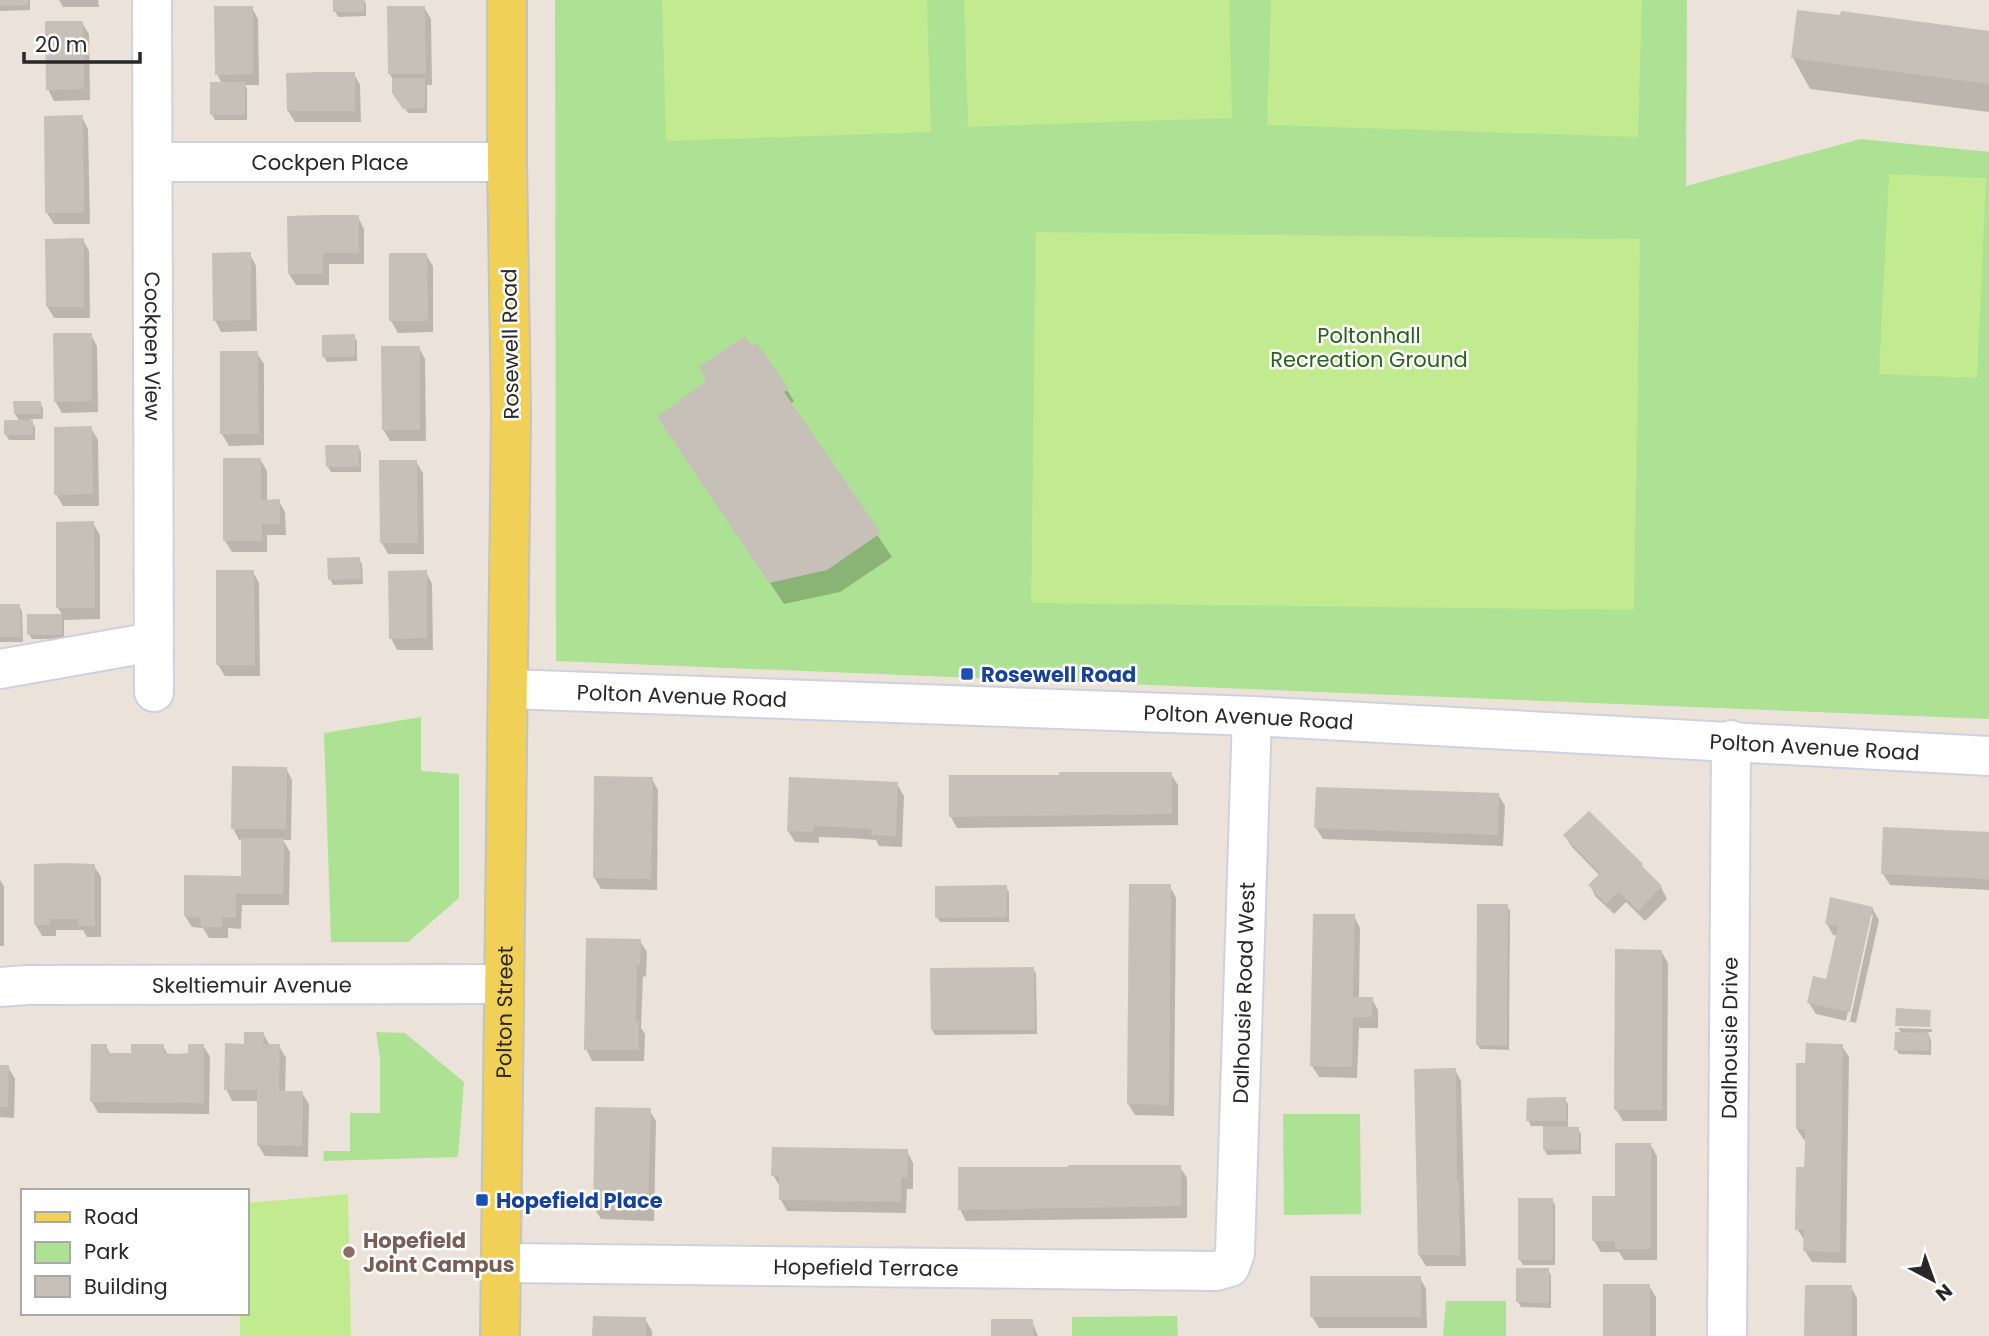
<svg xmlns="http://www.w3.org/2000/svg" width="1989" height="1336" font-family="Poppins,sans-serif">
	<style>
		.green { fill: #ade294 }
		.pitch { fill: #c2ea8f }
		.shadow { fill: #0003; fill-rule: evenodd }
		.building { fill: #c6c0b9 }
		.lines { fill: none; stroke-linecap: round; stroke-linejoin: round }
		.street-casing { stroke: #ced1e1; stroke-width: 42 }
		.secondary-casing { stroke: #ced1e1; stroke-width: 42 }
		.primary-casing { stroke: #c3c3c3; stroke-width: 42 }
		.street { stroke: #fff; stroke-width: 38 }
		.secondary { stroke: #fff; stroke-width: 38 }
		.primary { stroke: #f1d057; stroke-width: 38 }
		.transit-dot { fill: #1a4fb4; stroke: #fff; stroke-width: 2.5 }
		.education-dot { fill: #8d6e63; stroke: #fff; stroke-width: 2.5 }
		.labels { text-anchor: middle; dominant-baseline: central; stroke-width: 5; stroke-linejoin: round; paint-order: stroke }
		.street-label { font-size: 21px; fill: #282828; stroke: #fff }
		.park-label { font-size: 21px; fill: #276418; stroke: #fff }
		.transit-label { font-size: 21px; font-weight: bold; fill: #164399; stroke: #fff; text-anchor: start }
		.education-label { font-size: 21px; font-weight: bold; fill: #785e54; stroke: #fff; text-anchor: start }
	</style>
	<rect width="100%" height="100%" fill="#ebe3d9"/>
	<path class="green" d="M555 0H1687L1686 186 1861 139 1989 152V719L556 661Z
		M421 717V771L459 774V898L408 942H331L324 733Z
		M376 1032 405 1033 464 1082 458 1157 323 1161 324 1151H350V1113H380V1058Z
		M1283 1114H1360L1361 1214 1284 1215Z
		M1446 1301H1506V1336H1443Z
		M1177 1316 1178 1336H1072V1317Z"/>
	<path class="pitch" d="M662 0H927L931 132 666 141Z
		M964 0H1229L1232 118 968 127Z
		M1271 0H1642L1638 137 1267 125Z
		M1889 174 1986 178 1977 378 1879 374Z
		M1036 232 1640 239 1634 610 1031 603Z
		M348 1194 351 1336H240V1313H247V1203Z"/>
	<path class="shadow" d="M0 0H30V10L0 11Z
		M59 0H98L99 7H63Z
		M335 0H364L366 4V16L338 17 335 11Z
		M424 7 431 19 432 85H427V113H408L398 98 394 81 389 73Z
		M252 8 258 19 259 85H245L247 89V120H215L212 115 222 84 217 74Z
		M82 23 89 34 90 100 54 101 48 89Z
		M1989 33V112L1810 89 1793 58Z
		M354 74 360 85 361 122H295L288 111Z
		M82 117 88 129 90 224H54L47 213Z
		M358 217 364 229V264H329V285H296L289 274Z
		M83 240 89 251 90 318H54L47 306Z
		M250 254 256 266 257 331 221 332 215 320Z
		M426 255 433 266V332L398 333 391 321Z
		M91 335 97 346 98 412 62 413 55 401Z
		M354 336 357 341V361L327 362 324 357Z
		M419 348 425 359 426 441H390L383 429Z
		M257 353 264 364V445L229 446 222 434Z
		M709 381 787 390 794 401 790 404 892 557 840 592 784 604 659 418Z
		M40 403 43 408V419H30L35 427V440H9L6 435 20 422 15 414Z
		M91 428 98 440 99 506H63L56 494Z
		M358 446 361 452V472H331L328 467Z
		M260 459 267 471V501H279L285 512 286 535H267V552H232L225 541Z
		M416 462 423 473 424 554H388L382 543Z
		M93 523 100 535V619L64 620V639H32L29 634V615H62L58 608Z
		M359 559 362 564 363 584 333 585 330 579Z
		M253 572 259 583 260 676H225L218 665Z
		M426 572 432 584 433 650H397L391 638Z
		M0 606H19L22 611 23 642H0Z
		M286 768 292 780 291 840H283L290 852 289 905H242L241 929 228 928V938H209L203 928 192 927 185 916 242 878 243 840H239L233 828Z
		M1171 774 1178 785V825L957 828 951 817Z
		M652 779 658 790 657 890 601 889 594 877Z
		M897 784 904 796 902 847 879 846 876 840 850 838 819 837V843L795 842 788 831Z
		M1498 794 1505 806 1503 846 1323 839 1316 828Z
		M1989 834V890L1890 885 1883 874Z
		M1565 836 1661 887 1667 899 1645 921 1626 902 1614 914 1596 897 1590 886 1600 876 1572 847Z
		M94 866 101 877V937H87L83 930H56V936H42L35 924Z
		M0 880 4 886V946H0Z
		M1170 886 1176 898 1174 1116 1135 1115 1128 1104Z
		M1006 887 1009 892V922H940L937 917Z
		M1507 906 1510 911 1509 1050 1480 1049 1477 1044Z
		M1872 908 1879 920 1856 1023 1816 1014 1809 1003 1827 981 1837 936 1833 935 1827 924ZM1869 915H1873L1850 1021H1846Z
		M1354 916 1360 928 1359 999H1372L1378 1010V1028H1359L1357 1078 1319 1077 1312 1066Z
		M640 941 647 952 646 977 643 976 641 1028 645 1034 644 1061H592L586 1049Z
		M1661 951 1668 963 1667 1121H1623L1616 1110Z
		M1033 969 1036 974 1037 1034 935 1035 932 1030Z
		M1898 1028 1932 1029V1032H1927L1931 1040V1055L1899 1054 1896 1049 1902 1034Z
		M263 1033 270 1046H279L286 1058 285 1093H302L309 1104 308 1157 265 1156 258 1145 259 1101H232L226 1089 245 1046Z
		M203 1045 210 1057 209 1114 98 1113 92 1102 106 1046 111 1055H132L163 1046 168 1055H190Z
		M1842 1046 1849 1057 1846 1263 1812 1262 1805 1251V1241L1797 1229 1806 1169V1140H1804L1797 1129Z
		M0 1067H8L15 1079 14 1118 0 1117Z
		M1455 1070 1461 1081 1466 1266H1426L1419 1255Z
		M1565 1099 1568 1104V1128H1578L1581 1134V1154L1547 1155 1544 1149V1126H1531L1528 1120Z
		M649 1110 656 1121 654 1221 601 1219 594 1208Z
		M1650 1144 1657 1156V1260H1624L1619 1252H1601L1594 1241 1617 1198Z
		M907 1151 913 1163V1189H907L906 1213 787 1211 781 1200 780 1187 773 1175Z
		M1180 1167 1187 1178V1218L966 1221 960 1209Z
		M1552 1199 1555 1205V1265H1523L1520 1260Z
		M1548 1270 1551 1275V1308L1521 1307 1518 1302Z
		M1420 1278 1426 1289 1427 1328H1319L1312 1317Z
		M1649 1286 1656 1297V1336H1605Z
		M1851 1287 1857 1298V1336H1806Z
		M645 1319 652 1331V1336H594Z
		M1032 1321 1038 1336H993Z"/>
	<path class="building" d="M0 0H28V5L0 6Z
		M333 0H364V12H333Z
		M214 6H253V74L215 75Z
		M387 6H425L426 74H388Z
		M1797 10 1840 15 1841 11 1989 31V84L1791 58Z
		M45 21H83L84 89 46 90Z
		M321 72H355V111H287L286 73Z
		M392 78H425V108L403 109 392 93Z
		M210 82H245V115H210Z
		M83 115 84 213H45L44 116Z
		M323 215H359V253H323V274H288L287 216Z
		M84 238V307H46L45 239Z
		M251 252V320L213 321 212 253Z
		M389 253H427L428 321H389Z
		M53 333H92V401L54 402Z
		M355 334V357H322V335Z
		M745 336 752 346 757 343 789 389 784 392 881 533 827 570 769 583 657 417 707 380 699 367Z
		M381 346H420V430H382Z
		M220 351H258L259 434H220Z
		M13 401H41V414H14Z
		M4 420H33V435H4Z
		M92 426 93 494 54 495V427Z
		M325 445H359V467H326Z
		M223 458H261V500L280 499V524H262V541H223Z
		M379 460H417L418 543H380Z
		M94 521 95 608H56V522Z
		M360 557 361 579 328 580 327 558Z
		M216 570H254L255 665H216Z
		M427 570V638L389 639 388 571Z
		M0 604H20L21 637H0Z
		M27 614H62V635H27Z
		M232 766 287 767 286 829H231Z
		M1059 772H1172V814L949 817V775H1059Z
		M594 776 653 777 651 879 593 878Z
		M789 777 898 782 896 836 871 835V829L842 827 814 826 813 832 787 831Z
		M1316 787 1499 793 1498 835 1314 828Z
		M1589 811 1643 864 1642 866 1662 886 1638 911 1619 892 1606 904 1588 885 1600 873 1563 835Z
		M1883 827 1989 832V879L1881 874Z
		M241 838H284L283 894H236V918L222 917V927H201V917L184 916V875L241 876Z
		M64 863 95 864V926H78V919H50V925H34V864Z
		M1129 884H1171L1169 1105 1127 1104Z
		M1007 885V917L935 918V886Z
		M1830 897 1873 907 1850 1012 1807 1003 1813 976 1826 979 1832 953 1838 926 1825 924Z
		M1477 904H1508L1507 1046 1476 1045Z
		M1313 914H1355L1353 997H1373L1372 1017H1353L1352 1067 1310 1066Z
		M586 938 641 939 640 966 637 965 636 1021H639V1050H584Z
		M1615 949 1662 950V1110H1614Z
		M1034 967 1035 1030H931L930 968Z
		M1896 1008 1931 1010 1930 1027 1895 1026Z
		M244 1032H264L263 1044H280L279 1091H303L302 1146 257 1145V1090H224L225 1043 244 1044Z
		M1895 1032 1929 1033V1051L1894 1050Z
		M1806 1043 1843 1044 1840 1252 1803 1251 1804 1230H1795L1796 1167H1804L1805 1148V1129H1796V1063H1805Z
		M91 1044H107V1053H131V1044H164V1053L176 1054 188 1053V1044H204V1103L90 1102Z
		M0 1065H9L8 1107H0Z
		M1456 1068 1457 1181H1459L1460 1255H1418L1414 1069Z
		M1566 1097V1121H1526L1527 1098Z
		M595 1107 651 1108 648 1210 593 1208Z
		M1543 1126 1579 1127V1150H1543Z
		M1615 1143H1651V1249H1615V1241H1592V1196H1615Z
		M772 1147 908 1149 907 1178H901V1202L779 1200V1176H771Z
		M1068 1165H1181V1206L958 1210V1167H1068Z
		M1518 1198H1553V1260H1518Z
		M1516 1268H1549V1303L1516 1302Z
		M1310 1276H1421V1317H1310Z
		M1603 1284H1650V1336H1603Z
		M1805 1285H1852V1336H1804Z
		M593 1316 646 1317V1336H592Z
		M991 1319H1033V1336H991Z"/>
	<g class="lines">
		<g class="street-casing">
			<g id="street">
				<path id="s1" d="M152 0 154 692"/>
				<path id="s2" d="M153 162H507"/>
				<path d="M0 669 153 642"/>
				<path id="s3" d="M0 987 27 985 503 984"/>
				<path id="s4" d="M500 1263 1216 1271 1230 1267 1235 1253 1252 716"/>
				<path id="s5" d="M1727 1336 1731 740"/>
			</g>
		</g>
		<g class="secondary-casing">
			<g id="secondary">
				<path id="s6" d="M509 689 1252 716 1989 756"/>
			</g>
		</g>
		<g class="primary-casing">
			<g id="primary">
				<path id="s7" d="M500 1336 511 414 507 162V0"/>
			</g>
		</g>
		<use href="#street" class="street"/>
		<use href="#secondary" class="secondary"/>
		<use href="#primary" class="primary"/>
	</g>
	<g class="transit-dot">
		<rect x="960" y="667" width="14" height="14" rx="3.5"/>
		<rect x="475" y="1193" width="14" height="14" rx="3.5"/>
	</g>
	<circle class="education-dot" cx="349" cy="1252" r="7"/>
	<g class="labels">
		<g class="street-label">
			<text stroke="none"><textPath href="#s2" startOffset="177">Cockpen Place</textPath></text>
			<text transform="translate(510 344) rotate(-91)">Rosewell Road</text>
			<text stroke="none"><textPath href="#s1" startOffset="346">Cockpen View</textPath></text>
			<text stroke="none"><textPath href="#s6" startOffset="173">Polton Avenue Road</textPath></text>
			<text stroke="none"><textPath href="#s6" startOffset="740">Polton Avenue Road</textPath></text>
			<text stroke="none"><textPath href="#s6" startOffset="1307">Polton Avenue Road</textPath></text>
			<text stroke="none"><textPath href="#s3" startOffset="252">Skeltiemuir Avenue</textPath></text>
			<text stroke="none"><textPath href="#s4" startOffset="1006">Dalhousie Road West</textPath></text>
			<text stroke="none"><textPath href="#s7" startOffset="324">Polton Street</textPath></text>
			<text stroke="none"><textPath href="#s5" startOffset="298">Dalhousie Drive</textPath></text>
			<text stroke="none"><textPath href="#s4" startOffset="366">Hopefield Terrace</textPath></text>
		</g>
		<g class="park-label">
			<text x="1369" y="335">Poltonhall<tspan x="1369" dy="24">Recreation Ground</tspan></text>
		</g>
		<g class="transit-label">
			<text x="981" y="674">Rosewell Road</text>
			<text x="496" y="1200">Hopefield Place</text>
		</g>
		<g class="education-label">
			<text x="363" y="1240">Hopefield<tspan x="363" dy="24">Joint Campus</tspan></text>
		</g>
	</g>
	<rect x="21" y="1189" width="228" height="126" fill="#ffffff" stroke="#a9a9a9" stroke-width="2"/>
	<rect x="35" y="1212" width="35" height="10" fill="#f1d057" stroke="#a9a9a9" stroke-width="2"/>
	<text x="84" y="1224" font-size="21" fill="#282828">Road</text>
	<rect x="35" y="1242" width="35" height="21" fill="#ade294" stroke="#a9a9a9" stroke-width="2"/>
	<text x="84" y="1259" font-size="21" fill="#282828">Park</text>
	<rect x="35" y="1276" width="35" height="21" fill="#c6c0b9" stroke="#a9a9a9" stroke-width="2"/>
	<text x="84" y="1294" font-size="21" fill="#282828">Building</text>
	<g transform="translate(1933 1280) rotate(139)" stroke="#ffffff" stroke-width="5" paint-order="stroke">
	<path d="M0-5L12 26L0 18L-12 26Z" fill="#282828"/>
	<text y="-10" font-size="19" font-weight="bold" text-anchor="middle" fill="#282828">N</text>
	</g>
	<path d="M24 52v10h116v-10" fill="none" stroke="#282828" stroke-width="3.5"/>
	<text x="35" y="52" font-size="21" fill="#282828" stroke="#ffffff" stroke-width="5" paint-order="stroke">20 m</text>
</svg>
